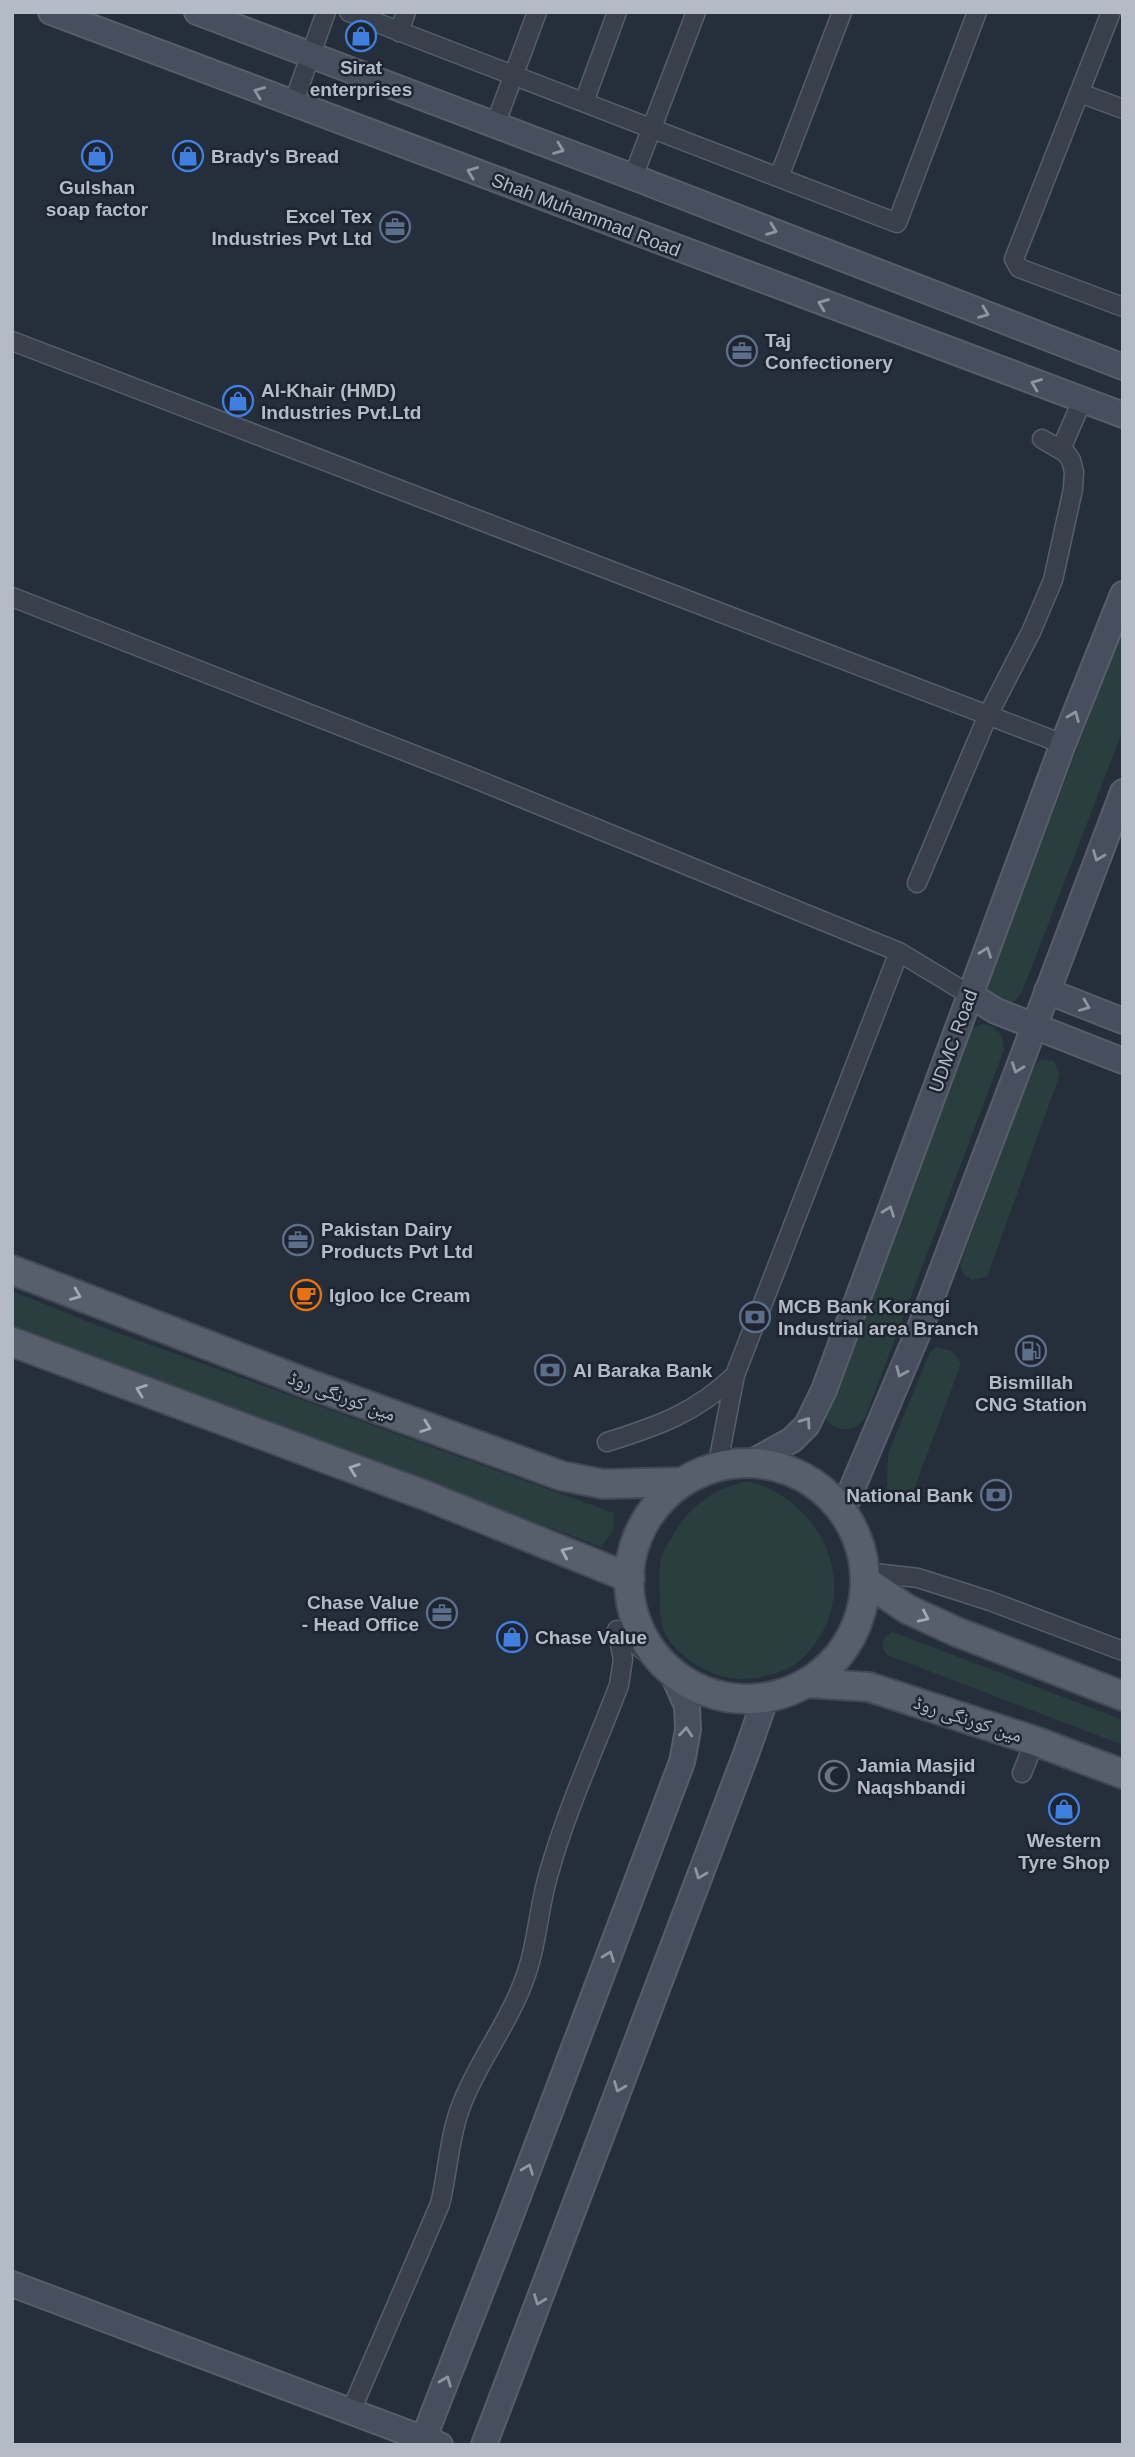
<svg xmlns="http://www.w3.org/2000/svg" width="1135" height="2457" font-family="Arial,'Noto Naskh Arabic',sans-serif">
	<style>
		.green { fill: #2a3d3f }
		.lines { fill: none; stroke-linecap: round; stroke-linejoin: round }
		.street-casing { stroke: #575e6a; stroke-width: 21 }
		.secondary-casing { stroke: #575e6a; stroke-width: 28 }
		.primary-casing { stroke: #424955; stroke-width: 32 }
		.street { stroke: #39404c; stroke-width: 18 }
		.secondary { stroke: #474f5e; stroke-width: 24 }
		.primary { stroke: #575f6c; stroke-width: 28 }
		.oneway { stroke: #8e95a2 }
		.oneway2 { stroke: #a1a9b5 }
		.labels { text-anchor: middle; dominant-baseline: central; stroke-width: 5; stroke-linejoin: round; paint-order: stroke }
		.poi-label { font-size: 19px; font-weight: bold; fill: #b4bbc7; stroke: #1e2531; text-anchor: start }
		.street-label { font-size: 19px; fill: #b4bbc7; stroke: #1e2531 }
	</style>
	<rect width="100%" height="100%" fill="#252e3b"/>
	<path class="green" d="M1123 627V730L1022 992 1015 1001 1005 1004 990 995 988 985Z
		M984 1024 992 1026 1002 1036 1004 1050 865 1418C852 1436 828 1432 823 1410L970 1028Z
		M1040 1059 1054 1061 1060 1074 987 1277 972 1280 964 1275 960 1265 1031 1070Z
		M12 1291 99 1326 614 1513 613 1532 601 1547 12 1325Z
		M936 1347 953 1351 961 1364 914 1489 902 1502 892 1498 887 1489 888 1454 930 1352Z
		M747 1481C815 1497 859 1575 819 1638 804 1660 792 1671 765 1676 749 1680 733 1680 718 1675 699 1669 673 1651 665 1633 659 1622 660 1607 660 1596 659 1584 659 1571 661 1559 662 1552 667 1546 670 1540 687 1508 712 1489 747 1481Z
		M893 1632 1123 1720V1745L887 1655C879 1646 882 1637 893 1632Z"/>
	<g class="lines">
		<g class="street-casing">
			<path id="street" d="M349 12 897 223 977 12
				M1111 12 1014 259 1019 268 1123 307
				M399 32 406 12
				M1080 93 1123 109
				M584 102 617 12
				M293 104 326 12
				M495 125 537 12
				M633 177 696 12
				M779 177 842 12
				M12 341 1063 744
				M1061 449 1082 401
				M12 597 468 776 899 952 970 995
				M917 883 988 715 1031 632 1053 580 1073 489 1074 472 1071 460 1066 453 1042 439
				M607 1442C658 1426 696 1413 735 1375L899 952
				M717 1468 735 1375
				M866 1572 918 1578 990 1601 1123 1651
				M617 1630 672 1672
				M1022 1773 1035 1741
				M351 2411 440 2204C448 2172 449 2137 461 2106 477 2063 507 2026 523 1983 538 1946 538 1906 550 1869 568 1806 596 1746 619 1685L623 1659 617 1630"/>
		</g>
		<g class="secondary-casing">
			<path id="secondary" d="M51 12 1123 415
				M197 12 633 177 1123 367
				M1047 991 1123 1021
				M970 995 996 1011 1123 1061
				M752 1462 792 1440 807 1425 824 1390 1063 744 1123 594
				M843 1510 922 1323 1123 792
				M12 2284 440 2445
				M421 2445 506 2228 682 1762 688 1730 687 1706 672 1672
				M484 2445 746 1754 766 1697"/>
		</g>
		<g class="primary-casing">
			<path id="primary" d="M12 1270 301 1381 562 1476 603 1484 681 1482
				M12 1342 427 1496 630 1578
				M629 1581a118 118 0 1 1 236 0a118 118 0 1 1-236 0Z
				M866 1581 907 1609 957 1632 1123 1696
				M809 1683 869 1687 1035 1741 1123 1774"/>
		</g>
		<use href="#street" class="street"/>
		<use href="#secondary" class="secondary"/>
		<use href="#primary" class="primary"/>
	</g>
	<defs><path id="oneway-chevron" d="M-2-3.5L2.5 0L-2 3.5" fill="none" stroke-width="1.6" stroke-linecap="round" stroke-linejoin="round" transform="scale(1.75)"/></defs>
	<g class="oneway">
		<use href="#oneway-chevron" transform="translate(259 92) rotate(-159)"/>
		<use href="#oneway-chevron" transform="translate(559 149) rotate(21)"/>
		<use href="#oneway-chevron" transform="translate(472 172) rotate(-159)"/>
		<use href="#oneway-chevron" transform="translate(772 230) rotate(21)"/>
		<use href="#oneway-chevron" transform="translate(823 304) rotate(-159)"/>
		<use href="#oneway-chevron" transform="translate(984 313) rotate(21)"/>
		<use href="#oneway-chevron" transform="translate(1036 384) rotate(-159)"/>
		<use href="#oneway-chevron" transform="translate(1074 716) rotate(-68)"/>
		<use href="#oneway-chevron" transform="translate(1098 856) rotate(111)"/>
		<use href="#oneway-chevron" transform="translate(986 952) rotate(-70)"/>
		<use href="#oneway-chevron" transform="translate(1085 1006) rotate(22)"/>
		<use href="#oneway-chevron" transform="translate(1017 1068) rotate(110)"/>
		<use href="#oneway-chevron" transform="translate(889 1211) rotate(-70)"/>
		<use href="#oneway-chevron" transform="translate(901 1372) rotate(113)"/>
		<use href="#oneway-chevron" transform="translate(806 1422) rotate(-55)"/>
		<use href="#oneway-chevron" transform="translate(686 1732) rotate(-85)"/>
		<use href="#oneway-chevron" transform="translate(700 1874) rotate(111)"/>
		<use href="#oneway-chevron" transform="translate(609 1956) rotate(-69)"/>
		<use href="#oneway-chevron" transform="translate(619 2087) rotate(111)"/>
		<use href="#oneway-chevron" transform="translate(528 2169) rotate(-69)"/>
		<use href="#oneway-chevron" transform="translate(539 2300) rotate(111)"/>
		<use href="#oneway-chevron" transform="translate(446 2381) rotate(-69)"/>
	</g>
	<g class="oneway2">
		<use href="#oneway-chevron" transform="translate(76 1295) rotate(22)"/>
		<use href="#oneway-chevron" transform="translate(141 1390) rotate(-160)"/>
		<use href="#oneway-chevron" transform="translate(426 1427) rotate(20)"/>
		<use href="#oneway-chevron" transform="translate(354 1469) rotate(-160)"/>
		<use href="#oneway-chevron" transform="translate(566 1552) rotate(-156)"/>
		<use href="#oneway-chevron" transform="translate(924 1617) rotate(25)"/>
	</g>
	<defs>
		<g id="shop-ring" transform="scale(1.575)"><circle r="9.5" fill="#1e2531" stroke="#3f7fe0" stroke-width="1.5"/><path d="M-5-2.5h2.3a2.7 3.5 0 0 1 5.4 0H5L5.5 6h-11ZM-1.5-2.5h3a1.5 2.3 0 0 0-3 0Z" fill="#3f7fe0"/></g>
		<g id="office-ring" transform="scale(1.575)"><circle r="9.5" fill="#1e2531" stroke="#5c6f8a" stroke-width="1.5"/><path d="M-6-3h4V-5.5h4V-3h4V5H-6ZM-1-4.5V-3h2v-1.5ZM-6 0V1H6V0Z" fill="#5c6f8a"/></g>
		<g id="cafe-ring" transform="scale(1.575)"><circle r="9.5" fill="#1e2531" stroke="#e8710a" stroke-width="1.5"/><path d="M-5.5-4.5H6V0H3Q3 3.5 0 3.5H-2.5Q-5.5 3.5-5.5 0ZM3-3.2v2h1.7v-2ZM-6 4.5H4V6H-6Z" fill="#e8710a"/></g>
		<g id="bank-ring" transform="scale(1.575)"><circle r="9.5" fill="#1e2531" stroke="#5c6f8a" stroke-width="1.5"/><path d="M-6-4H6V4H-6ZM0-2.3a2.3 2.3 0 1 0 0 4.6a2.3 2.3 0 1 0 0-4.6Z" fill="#5c6f8a"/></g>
		<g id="fuel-ring" transform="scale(1.575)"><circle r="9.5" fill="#1e2531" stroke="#5c6f8a" stroke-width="1.5"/><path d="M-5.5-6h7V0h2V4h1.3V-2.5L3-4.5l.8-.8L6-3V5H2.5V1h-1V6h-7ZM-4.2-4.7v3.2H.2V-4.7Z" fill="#5c6f8a"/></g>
		<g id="mosque-ring" transform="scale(1.575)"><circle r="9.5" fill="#1e2531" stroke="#6b7280" stroke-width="1.5"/><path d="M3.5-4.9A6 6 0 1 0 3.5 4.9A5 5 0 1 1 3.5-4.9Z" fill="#6b7280"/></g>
	</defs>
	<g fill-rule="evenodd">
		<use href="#shop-ring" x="361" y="36"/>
		<use href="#shop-ring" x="97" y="156"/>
		<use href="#shop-ring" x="188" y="156"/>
		<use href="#office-ring" x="395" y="227"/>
		<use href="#office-ring" x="742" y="351"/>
		<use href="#shop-ring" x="238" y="401"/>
		<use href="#office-ring" x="298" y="1240"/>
		<use href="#cafe-ring" x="306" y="1295"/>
		<use href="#bank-ring" x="755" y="1317"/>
		<use href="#fuel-ring" x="1031" y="1351"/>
		<use href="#bank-ring" x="550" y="1370"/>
		<use href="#bank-ring" x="996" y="1495"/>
		<use href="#office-ring" x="442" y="1613"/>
		<use href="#shop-ring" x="512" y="1637"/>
		<use href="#mosque-ring" x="834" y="1776"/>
		<use href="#shop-ring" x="1064" y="1809"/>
	</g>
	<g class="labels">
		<g class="poi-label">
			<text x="361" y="67" text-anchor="middle">Sirat<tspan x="361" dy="22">enterprises</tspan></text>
			<text x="211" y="156">Brady's Bread</text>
			<text x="97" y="187" text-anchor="middle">Gulshan<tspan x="97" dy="22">soap factor</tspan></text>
			<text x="372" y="216" text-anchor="end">Excel Tex<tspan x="372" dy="22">Industries Pvt Ltd</tspan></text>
			<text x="765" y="340">Taj<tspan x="765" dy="22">Confectionery</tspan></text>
			<text x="261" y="390">Al-Khair (HMD)<tspan x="261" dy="22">Industries Pvt.Ltd</tspan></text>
			<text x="321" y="1229">Pakistan Dairy<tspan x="321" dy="22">Products Pvt Ltd</tspan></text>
			<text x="329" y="1295">Igloo Ice Cream</text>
			<text x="778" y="1306">MCB Bank Korangi<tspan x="778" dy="22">Industrial area Branch</tspan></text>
			<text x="573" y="1370">Al Baraka Bank</text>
			<text x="1031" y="1382" text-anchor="middle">Bismillah<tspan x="1031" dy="22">CNG Station</tspan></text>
			<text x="973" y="1495" text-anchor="end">National Bank</text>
			<text x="419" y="1602" text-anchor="end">Chase Value<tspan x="419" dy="22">- Head Office</tspan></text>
			<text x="535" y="1637">Chase Value</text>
			<text x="857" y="1765">Jamia Masjid<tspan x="857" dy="22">Naqshbandi</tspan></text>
			<text x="1064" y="1840" text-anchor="middle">Western<tspan x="1064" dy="22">Tyre Shop</tspan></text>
		</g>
		<g class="street-label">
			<text transform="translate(586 215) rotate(21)">Shah Muhammad Road</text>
			<text transform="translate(953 1041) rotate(-70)">UDMC Road</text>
			<text transform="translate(342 1396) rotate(20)">مین کورنگی روڈ</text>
			<text transform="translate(968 1719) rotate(18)">مین کورنگی روڈ</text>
		</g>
	</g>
	<rect width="1135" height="2457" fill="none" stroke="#b4bbc7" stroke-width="28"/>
</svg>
